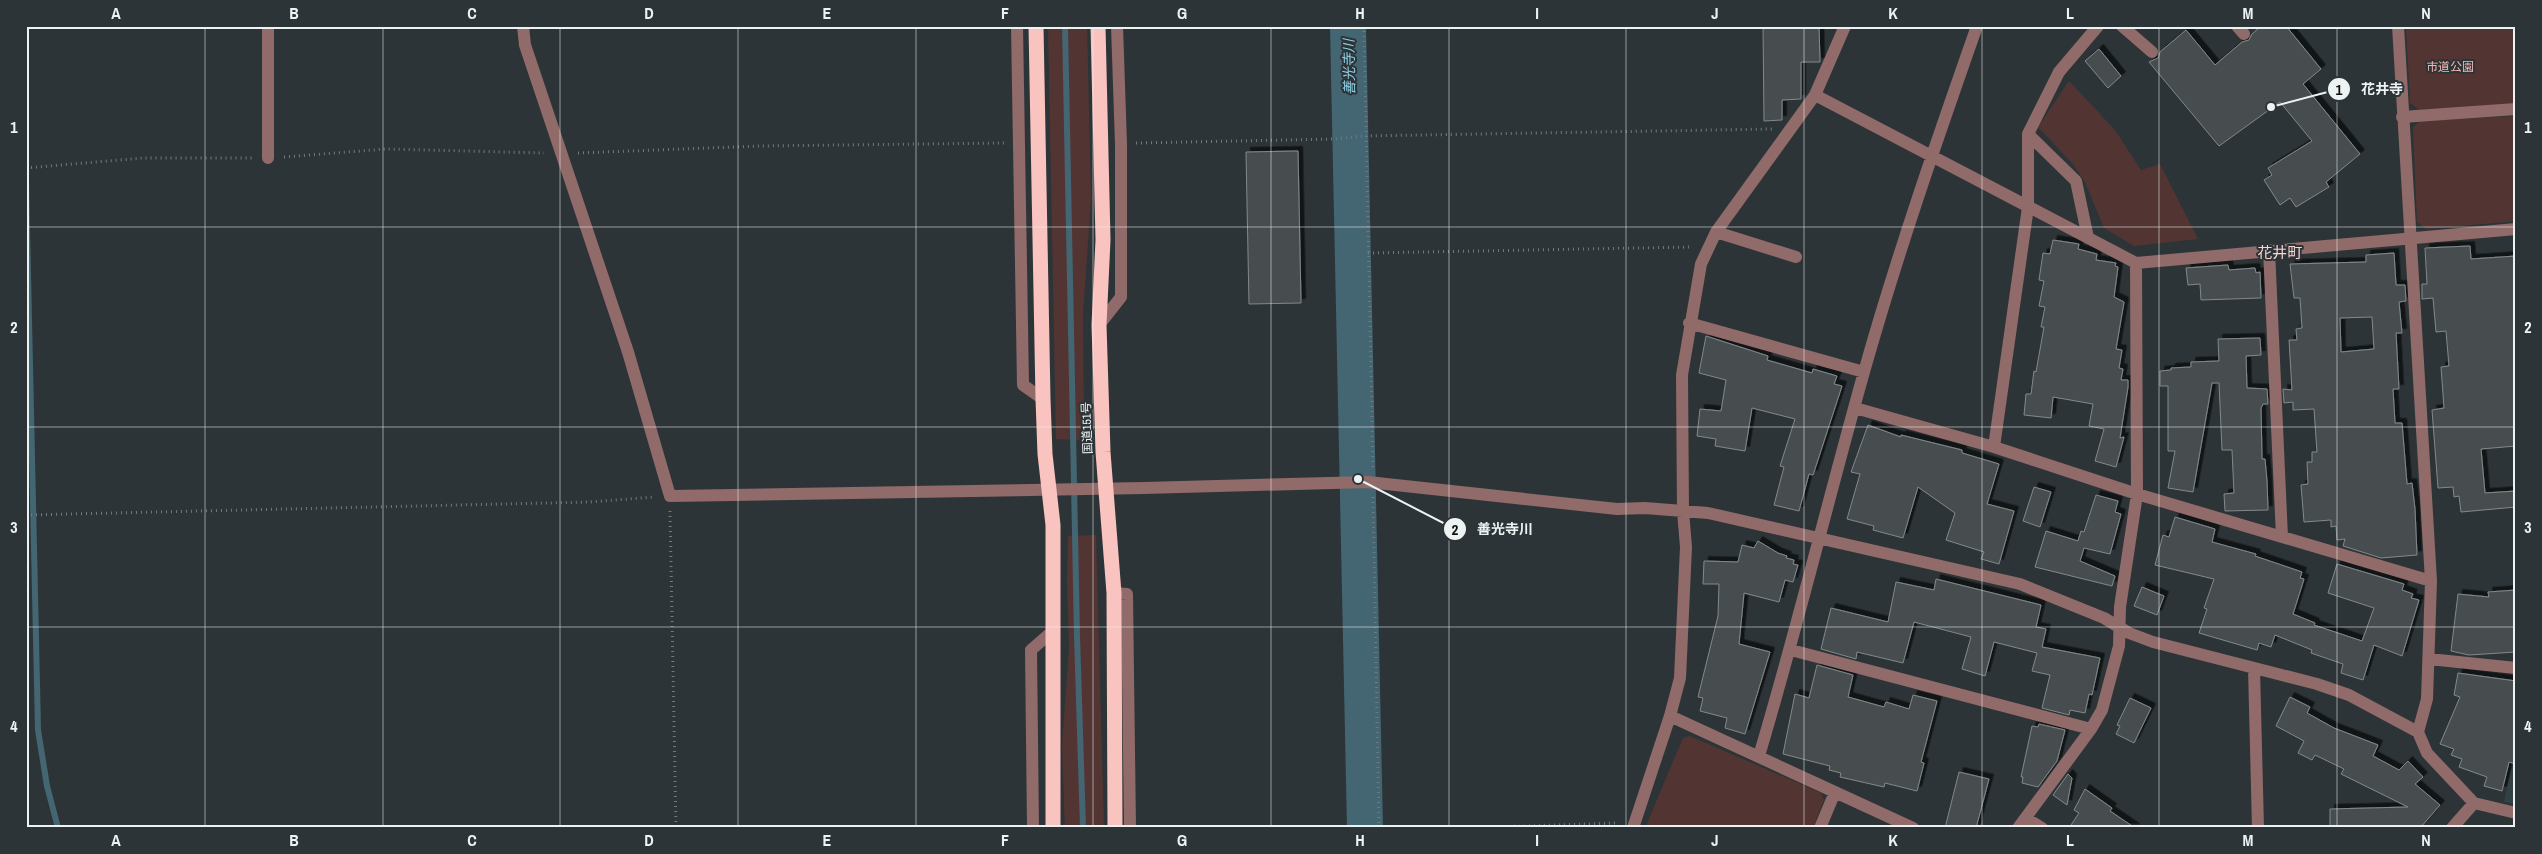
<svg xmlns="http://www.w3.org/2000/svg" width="2542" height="854" font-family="'Archivo Narrow','Noto Sans JP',sans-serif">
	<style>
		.built { fill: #324145 }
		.green { fill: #523533 }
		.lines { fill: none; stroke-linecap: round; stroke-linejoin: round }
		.stream { stroke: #436672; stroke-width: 6 }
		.river { stroke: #436672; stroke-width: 36 }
		.building { fill: #464e50; stroke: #81898c; fill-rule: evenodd; filter: url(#shadow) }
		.path { stroke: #73797c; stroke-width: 3; stroke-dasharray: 1 4; stroke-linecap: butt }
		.minor { stroke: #906b69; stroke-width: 12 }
		.highway { stroke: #f9c3bf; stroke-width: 15 }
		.grid { fill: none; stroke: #edf2f3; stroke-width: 1; stroke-opacity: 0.55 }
		.labels { text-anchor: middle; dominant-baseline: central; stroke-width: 4; stroke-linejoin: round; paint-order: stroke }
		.park-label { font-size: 12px; fill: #f5b6b2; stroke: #2d3437 }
		.street-label { font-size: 12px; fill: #edf2f3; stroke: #2d3437 }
		.water-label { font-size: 14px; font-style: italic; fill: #92d5eb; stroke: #2d3437 }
		.quarter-label { font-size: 15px; fill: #f7d3d1; stroke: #2d3437 }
		.leader { fill: none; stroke: #edf2f3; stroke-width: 2 }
		.callout-dot { fill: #edf2f3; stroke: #2d3437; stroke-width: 2 }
		.mark-label { font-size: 15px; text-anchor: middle; font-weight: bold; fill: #111 }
		.callout-label { font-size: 14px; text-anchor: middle; font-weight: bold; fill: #edf2f3; stroke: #2d3437; stroke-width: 4; stroke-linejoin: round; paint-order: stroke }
		.neatline { fill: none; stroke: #edf2f3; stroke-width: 2 }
		.grid-label { font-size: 16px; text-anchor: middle; font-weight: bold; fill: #edf2f3 }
	</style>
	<defs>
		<filter id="shadow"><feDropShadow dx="4.5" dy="-4.5" stdDeviation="0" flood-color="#0009"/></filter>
	</defs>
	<rect width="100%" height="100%" fill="#2d3437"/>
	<path class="built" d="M2516 743V804L2504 802Z"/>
	<path class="green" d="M1048 26H1087L1091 198 1083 314 1084 440 1056 439Z
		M2406 26H2516V104L2420 110 2410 103Z
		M2069 81 2115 130 2141 170 2160 164 2198 239 2134 246 2104 228 2085 182 2073 164 2038 127Z
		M2516 116V221L2426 229 2417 222 2413 127 2420 121Z
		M1096 535 1104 828H1065L1062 746 1069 647 1067 583 1068 536Z
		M1690 736 1821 793 1824 800 1813 828H1645L1683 738Z"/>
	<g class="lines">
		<path class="stream" d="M1065 26 1077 636 1083 828
			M26 182 38 730 47 786 58 828"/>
		<path class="river" d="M1348 26 1365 828"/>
	</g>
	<path class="building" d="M1763 26H1819L1820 62H1801V99L1782 100V120L1764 121Z
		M2261 26H2286L2321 69 2303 84 2360 154 2326 182 2329 187 2296 207 2290 198 2280 205 2264 180 2272 175 2268 168 2312 141 2280 102 2219 146 2149 62 2158 58 2160 52 2186 30 2215 65 2242 42 2249 40 2252 34Z
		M2099 49 2121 76 2108 88 2085 61Z
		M1298 151 1301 303 1249 304 1246 152Z
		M2053 240 2079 244 2078 249 2097 254 2096 260 2116 263 2115 266 2118 267 2114 297 2124 302 2116 349 2122 350 2119 368 2123 369 2121 380H2128V387L2120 438 2124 437 2116 467 2095 461 2104 429 2089 426 2093 404 2053 397 2051 418 2024 415 2026 394H2031L2034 371 2036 372 2044 327H2041L2045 307 2039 306 2044 281 2039 280 2043 253 2050 254Z
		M2470 246 2471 259 2516 256V446L2481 449 2485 493 2516 491V507L2461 512 2459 496 2454 497 2453 487 2438 488 2432 410 2444 408 2441 367 2449 366 2446 331 2436 332 2433 298 2422 299V284H2427L2425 248Z
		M2394 253 2396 285H2405L2406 301 2399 302 2402 333H2396L2399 389H2393L2395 423H2402L2407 484 2412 483 2415 509 2417 555 2381 558 2343 546 2345 539 2337 540 2336 526 2331 527V520L2304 522 2301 485 2308 484 2307 462H2312V452H2317L2314 409 2293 410V402L2284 403 2283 389 2292 390 2289 340H2297L2296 329 2302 328 2300 298H2294L2290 264 2366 262V255ZM2372 317 2374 349 2341 352 2340 318Z
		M2228 265 2229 270 2255 268 2256 273 2260 272 2261 298 2201 300 2200 284 2188 285 2186 268Z
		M1706 336 1768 356 1767 360 1812 373 1813 369 1837 376 1834 384 1842 386 1813 475 1809 474 1799 511 1774 505 1784 467 1780 466 1795 419 1752 408 1745 451 1715 446 1716 439 1697 436 1700 409 1721 411 1726 380 1699 373Z
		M2260 338 2261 355 2246 356 2247 388 2267 389 2268 404H2263L2261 408 2262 459H2265L2267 481 2268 510 2225 511 2224 494 2234 493 2232 450H2222L2219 383H2212L2193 492 2168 488 2175 451H2168V386H2160V371L2171 370V368L2191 367V362L2219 361 2218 339Z
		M1868 425 1901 437V435L1962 450V453L1999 464 1987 504 2014 511 1999 564 1981 559 1984 552 1946 540 1955 513 1918 487 1903 538 1873 530 1874 526 1847 519 1860 474 1851 472Z
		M2034 487 2051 492 2040 527 2023 521Z
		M2096 495 2118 501 2115 512 2121 514 2110 554 2084 548 2080 561 2115 576 2112 586 2035 567 2046 531 2078 541 2081 531 2084 532Z
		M2175 517 2215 529 2212 542 2256 554 2255 556 2302 572 2300 578 2304 579 2293 614 2315 623 2314 625 2362 641 2374 608 2328 593 2337 564 2404 584 2402 590 2413 594 2411 598 2419 600 2402 656 2374 645 2363 680 2341 673 2343 664 2311 653 2312 650 2275 635 2271 647 2259 643 2257 650 2199 633 2207 609 2204 608 2214 579 2155 565 2163 535 2169 537Z
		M1758 541 1778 553 1787 556 1786 558 1794 560 1793 564 1798 565 1793 582 1785 580 1779 602 1744 593 1739 644 1770 652 1745 734 1725 728 1727 718 1700 711 1703 698 1698 697 1718 616 1719 584H1703L1704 561 1738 562 1742 545 1754 548Z
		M1936 579 2041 605 2036 627 2046 629 2042 647 2100 658 2092 695 2089 694 2085 713 2070 710 2069 715 2042 708 2050 675 2032 671 2037 653 1994 642 1985 676 1962 669 1971 637 1914 622 1903 663 1857 652 1856 659 1821 649 1831 608 1888 622 1896 582 1934 590Z
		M2142 587 2164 596 2157 615 2134 606Z
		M2516 590V652L2469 655 2451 651 2458 594 2489 597 2488 592Z
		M1817 665 1853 675 1848 697 1884 707 1886 702 1909 709 1913 695 1937 701 1921 762 1924 763 1917 791 1885 783 1884 787 1840 777 1841 773 1829 770 1830 766 1783 754 1795 694 1809 698Z
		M2458 673 2516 681V764L2509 762 2502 791 2484 786 2487 777 2459 767 2462 759 2451 755 2454 749 2440 744 2460 697 2454 695Z
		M2290 697 2310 707 2307 713 2334 728 2378 745 2373 756 2399 770 2408 761 2423 777 2415 784 2440 805 2420 828H2330V809L2408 807 2341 774 2344 769 2315 755 2312 760 2298 753 2304 741 2276 726Z
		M2130 698 2151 708 2134 743 2116 734 2120 726 2117 725Z
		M2039 724 2065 730 2057 761 2038 787 2022 783 2023 777H2021L2032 726 2038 727Z
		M1959 772 1989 779 1976 828H1945Z
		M2068 774 2072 778 2067 805 2053 795Z
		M2085 789 2112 808 2110 811 2135 828H2069L2079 813 2074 810Z"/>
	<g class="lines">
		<path class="path" d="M1364 26 1373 468
			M1136 143 1335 139 1362 136 1772 129
			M578 153 760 146 1004 143
			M284 157 386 149 544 153
			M26 168 143 158H252
			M1368 253 1692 247
			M1373 497 1379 828
			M670 511 676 828
			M26 515 590 502 654 497
			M1357 828H1376
			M1464 828 1617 823"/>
		<path class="minor" d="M523 26 525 45 628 352 670 496 1144 488 1368 482 1617 509 1645 508 1708 513 2020 584 2104 618 2129 633 2153 642 2317 684 2349 695 2418 732 2427 753 2474 803 2516 813
			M1017 26 1023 385 1043 399
			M2122 26 2152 52
			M2237 26 2244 34
			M2398 26 2431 581 2427 699 2418 732
			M1815 95 2136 263 2516 229
			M2402 117 2516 109
			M2028 134 2076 181 2088 238
			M268 158V26
			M1716 232 1796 257
			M2269 250 2282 537
			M1689 323 1864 372
			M1099 325 1121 297V144L1117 26
			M1855 408 1994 447 2137 494 2431 581
			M1994 447 2028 207V134L2059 72 2098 26
			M1114 593 1127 594 1130 828
			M1791 650 2091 729
			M2429 659 2516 668
			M2254 668 2258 828
			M1670 716 1913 828
			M1759 756C1797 629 1828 500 1864 372 1897 255 1937 140 1977 26
			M2026 818 2042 828
			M1033 828 1031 650 1054 630
			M1633 828 1670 716 1680 678 1686 547 1683 511 1682 375 1701 264 1716 232 1815 95 1845 26
			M1820 828 1835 792
			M2018 828 2091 729 2102 710 2119 646 2120 607 2137 494 2136 263
			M2452 828 2474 803"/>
		<path class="highway" d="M1036 26 1043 399 1045 454 1053 525V828
			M1098 26 1103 240 1099 325 1103 452 1114 593 1115 828"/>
	</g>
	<path class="grid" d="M205 26V828M383 26V828M560 26V828M738 26V828M916 26V828M1093 26V828M1271 26V828M1449 26V828M1626 26V828M1804 26V828M1982 26V828M2159 26V828M2337 26V828M26 227H2516M26 427H2516M26 627H2516"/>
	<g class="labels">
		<g class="park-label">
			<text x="2450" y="67">市道公園</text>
		</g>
		<g class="street-label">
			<text transform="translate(1087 428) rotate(-92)">国道151号</text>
		</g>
		<g class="water-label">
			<text transform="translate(1349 67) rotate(-91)">善光寺川</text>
		</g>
		<g class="quarter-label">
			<text x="2280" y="252">花井町</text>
		</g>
	</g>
	<path class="leader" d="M2271 107L2339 89M1358 479L1455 529"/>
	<g class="callout-dot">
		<circle cx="2271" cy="107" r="5"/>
		<circle cx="1358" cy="479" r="5"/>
		<circle cx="2339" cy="89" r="12"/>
		<circle cx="1455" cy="529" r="12"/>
	</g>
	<g class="mark-label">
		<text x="2339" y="95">1</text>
		<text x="1455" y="535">2</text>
	</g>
	<g class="callout-label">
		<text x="2382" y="94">花井寺</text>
		<text x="1505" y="534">善光寺川</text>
	</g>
	<rect width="2542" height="854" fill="none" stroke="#2d3437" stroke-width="55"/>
	<rect x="28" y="28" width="2486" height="798" class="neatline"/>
	<g class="grid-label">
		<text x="116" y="19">A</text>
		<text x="294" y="19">B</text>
		<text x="472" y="19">C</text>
		<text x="649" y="19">D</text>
		<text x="827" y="19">E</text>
		<text x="1005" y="19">F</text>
		<text x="1182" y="19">G</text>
		<text x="1360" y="19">H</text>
		<text x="1537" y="19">I</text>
		<text x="1715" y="19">J</text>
		<text x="1893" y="19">K</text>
		<text x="2070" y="19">L</text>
		<text x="2248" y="19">M</text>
		<text x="2426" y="19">N</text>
		<text x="14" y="133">1</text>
		<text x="2528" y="133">1</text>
		<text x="14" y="333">2</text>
		<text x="2528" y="333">2</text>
		<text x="14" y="533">3</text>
		<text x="2528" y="533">3</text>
		<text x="14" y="732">4</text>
		<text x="2528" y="732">4</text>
		<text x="116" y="846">A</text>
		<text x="294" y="846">B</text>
		<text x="472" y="846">C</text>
		<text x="649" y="846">D</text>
		<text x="827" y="846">E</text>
		<text x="1005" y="846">F</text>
		<text x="1182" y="846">G</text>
		<text x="1360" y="846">H</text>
		<text x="1537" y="846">I</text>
		<text x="1715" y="846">J</text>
		<text x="1893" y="846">K</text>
		<text x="2070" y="846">L</text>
		<text x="2248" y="846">M</text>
		<text x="2426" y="846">N</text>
	</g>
</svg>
